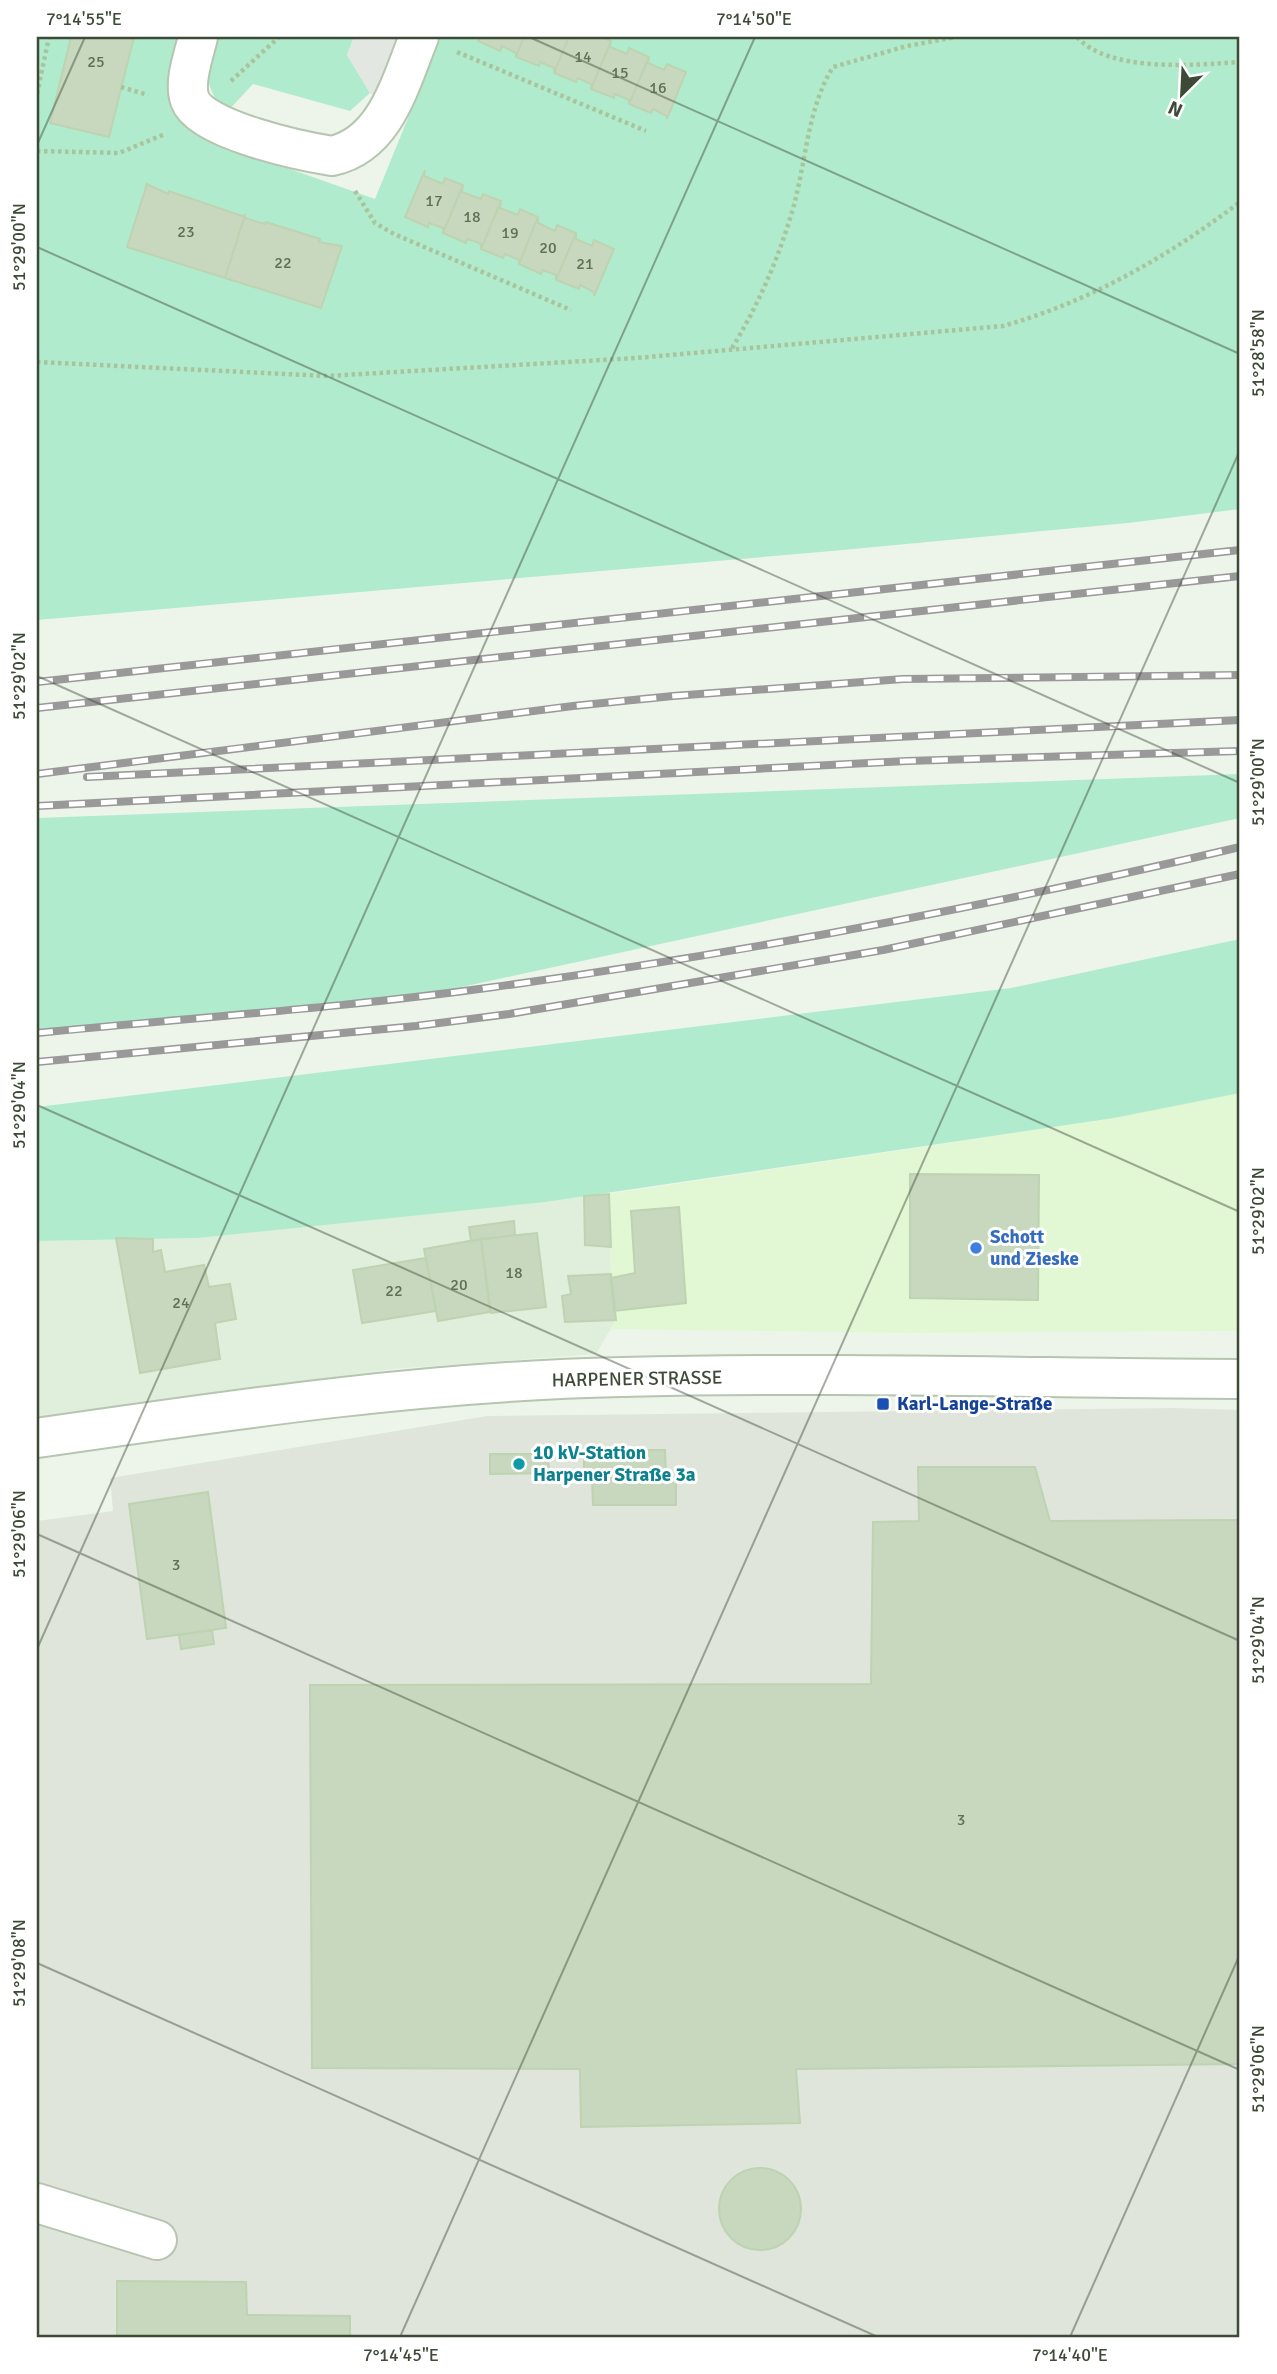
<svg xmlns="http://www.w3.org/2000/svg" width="1277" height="2374" font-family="Signika,sans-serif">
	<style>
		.residential { fill: #e0eedc }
		.commercial { fill: #e2f8d5 }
		.industrial { fill: #dfe5db }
		.green { fill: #b1ebce }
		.parking { fill: #e3e7e1 }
		.building { fill: #c7d8be; stroke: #bdd3b1; stroke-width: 2 }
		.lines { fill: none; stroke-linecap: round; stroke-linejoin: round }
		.minor-casing { stroke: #b5c5af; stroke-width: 42 }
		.path { stroke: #a8c49c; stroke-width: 4.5; stroke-dasharray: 3.5 3.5; stroke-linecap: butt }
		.minor { stroke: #fff; stroke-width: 38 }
		.rail-casing { stroke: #999; stroke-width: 8 }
		.rail { stroke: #fff; stroke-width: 5; stroke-dasharray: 16; stroke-linecap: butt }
		.ticks { fill: none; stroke: #3e4a37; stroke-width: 2; stroke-opacity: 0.45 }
		.shop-dot { fill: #3f7fe0; stroke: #fff; stroke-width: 2.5 }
		.transit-dot { fill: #1a4fb4; stroke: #fff; stroke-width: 2.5 }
		.culture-dot { fill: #0f9aa8; stroke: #fff; stroke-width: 2.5 }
		.labels { text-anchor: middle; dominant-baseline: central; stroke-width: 6; stroke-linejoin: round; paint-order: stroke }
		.number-label { font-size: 16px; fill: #606e59 }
		.shop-label { font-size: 19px; font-weight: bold; fill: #366cbe; stroke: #fff; text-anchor: start }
		.street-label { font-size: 19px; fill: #3e4a37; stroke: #fff }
		.transit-label { font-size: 19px; font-weight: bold; fill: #164399; stroke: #fff; text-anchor: start }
		.culture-label { font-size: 19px; font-weight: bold; fill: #0d838f; stroke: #fff; text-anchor: start }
		.neatline { fill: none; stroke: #3e4a37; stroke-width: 2.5 }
		.ticks-label { font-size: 18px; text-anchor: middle; fill: #3e4a37 }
	</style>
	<rect width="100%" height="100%" fill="#edf5ea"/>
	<path class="residential" d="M609 1194 611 1278 616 1320 596 1354 392 1369 37 1418V1241L198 1238Z"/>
	<path class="commercial" d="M1240 1093V1331L906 1333 610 1329 616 1319 611 1278 609 1194 1114 1118Z"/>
	<path class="industrial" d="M1175 1408 1240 1410V2337H37V1521L113 1511 110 1478 487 1416Z"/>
	<path class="green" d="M37 37H179L180 117 202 138 375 199 441 37H1240V509L1128 523 832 551 37 620Z
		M214 37H354L347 55 370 93 350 111 253 84 226 113C203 85 205 71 214 37Z
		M1240 774V818L416 997 37 1033V818Z
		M1240 939V1093L1114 1118 545 1202 198 1238 37 1241V1107L1011 988Z"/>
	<path class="parking" d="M354 37H419L392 104 370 93 347 55Z"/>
	<path class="building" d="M71 37H134L109 137 50 123Z
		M480 37H524L516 57V53L502 46 500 51 478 41Z
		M524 37H569L554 73V68L540 62 539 66 516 57Z
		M569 37H602L611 41 591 89V84L578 78 576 82 554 73Z
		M611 41 610 47 627 54 629 48 649 57 629 104V100L615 94 614 98 591 89Z
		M649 57 648 63 664 70 667 64 686 72 667 119V116L653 109 651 113 629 104Z
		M425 170 424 176 443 184 445 178 463 185 443 233V228L429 223 428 227 405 217Z
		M147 184 168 194 169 191 242 216 245 215 225 278 127 247Z
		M463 185 462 192 481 199 483 194 501 201 481 249V244L474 241 467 239 466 243 443 233Z
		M501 201 500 208 518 215 520 209 538 217 519 264V260L505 254 503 258 481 249Z
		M245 215V218L265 224 266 222 320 239 319 242 342 246 321 308 225 278Z
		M538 217V223L555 231 557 225 576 233 556 280V275L543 270 541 274 519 264Z
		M576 233V239L592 246 594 240 614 249 594 296V292L580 285 579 289 556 280Z
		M910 1174 1039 1175 1038 1300 910 1298Z
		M609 1194 611 1247 585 1245 584 1196Z
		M679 1207 686 1303 614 1311 611 1278 635 1273 631 1211Z
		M514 1221 515 1235 471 1241 469 1227Z
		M537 1233 546 1307 491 1313 481 1239Z
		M116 1238 153 1239V1252L161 1250 165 1272 204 1265 209 1287 230 1284 236 1319 215 1323 220 1359 140 1373Z
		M481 1239 490 1312 438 1321 424 1249Z
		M426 1258 436 1311 362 1323 353 1270Z
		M611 1274 616 1320 565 1322 562 1296 571 1294 568 1276Z
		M584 1450H665L666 1477H676V1505H593L592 1478H584Z
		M490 1454H548L549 1473 490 1474Z
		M918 1467H1035L1050 1521 1240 1520V2064L796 2069 800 2123 581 2127 580 2069 312 2068 310 1685 871 1684 873 1522 919 1521Z
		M208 1492 226 1628 147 1639 129 1504Z
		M212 1630 214 1644 181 1649 179 1635Z
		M719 2209a41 41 0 1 1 82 0a41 41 0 1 1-82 0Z
		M117 2281 246 2282 247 2315 350 2316V2337H117Z"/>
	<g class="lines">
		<g class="minor-casing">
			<path id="minor" d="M198 37C194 55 183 82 190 100 201 130 301 151 332 156 386 144 400 83 419 37
				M37 1438C230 1410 426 1381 622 1377 827 1372 1034 1378 1240 1379
				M37 2203 157 2240"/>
		</g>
		<path class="path" d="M1077 37C1109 73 1195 65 1240 62
			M457 52 646 131
			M231 81 279 37
			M121 87 148 95
			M37 94 49 37
			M37 151 119 153 165 134
			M355 191 375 223 394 234 571 310
			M732 348C759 304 780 255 794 205 806 160 808 107 833 67L907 46 956 37
			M37 362 327 376 636 358 1003 326C1089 302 1169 256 1240 202"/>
		<use href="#minor" class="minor"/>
		<g class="rail-casing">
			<path id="rail" d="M37 682 1240 550
				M37 708 1240 576
				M37 774 573 706 673 696 903 679 1240 675
				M87 777 1240 720
				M37 806 907 761 1240 751
				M37 1033C189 1018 342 1008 494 987 745 953 994 905 1240 847
				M37 1062 416 1026 509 1014 883 950 1240 874"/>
		</g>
		<use href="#rail" class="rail"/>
	</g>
	<path class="ticks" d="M529 37 1240 354M37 145 85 37M37 247 1240 783M37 676 1240 1212M37 1105 1240 1641M37 1534 1240 2070M37 1649 755 37M37 1963 878 2337M400 2337 1240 450M1070 2337 1240 1954"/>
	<circle class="shop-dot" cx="976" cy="1248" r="7"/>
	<rect class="transit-dot" x="876" y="1397" width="14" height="14" rx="3.5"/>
	<circle class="culture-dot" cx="519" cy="1464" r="7"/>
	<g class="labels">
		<g class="number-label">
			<text x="583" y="57">14</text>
			<text x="96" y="62">25</text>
			<text x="620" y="73">15</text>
			<text x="658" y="88">16</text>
			<text x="434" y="201">17</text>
			<text x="472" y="217">18</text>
			<text x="186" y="232">23</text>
			<text x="510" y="233">19</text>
			<text x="548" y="248">20</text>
			<text x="283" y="263">22</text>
			<text x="585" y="264">21</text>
			<text x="514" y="1273">18</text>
			<text x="459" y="1285">20</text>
			<text x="394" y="1291">22</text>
			<text x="181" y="1303">24</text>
			<text x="176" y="1565">3</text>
			<text x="961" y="1820">3</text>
		</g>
		<g class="shop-label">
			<text x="990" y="1237">Schott<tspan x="990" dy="22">und Zieske</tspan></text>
		</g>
		<g class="street-label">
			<text transform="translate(637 1379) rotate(-1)">HARPENER STRASSE</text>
		</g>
		<g class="transit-label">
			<text x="897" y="1404">Karl-Lange-Straße</text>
		</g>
		<g class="culture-label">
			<text x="533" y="1453">10 kV-Station<tspan x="533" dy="22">Harpener Straße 3a</tspan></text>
		</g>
	</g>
	<rect width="1277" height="2374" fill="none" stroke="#ffffff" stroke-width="77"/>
	<g transform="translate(1182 94) rotate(204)" stroke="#ffffff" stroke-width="5" paint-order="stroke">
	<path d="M0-5L12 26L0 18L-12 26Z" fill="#3e4a37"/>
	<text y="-10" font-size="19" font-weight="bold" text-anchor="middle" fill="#3e4a37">N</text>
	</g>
	<rect x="38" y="38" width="1200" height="2298" class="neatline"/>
	<g class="ticks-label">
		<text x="84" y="25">7°14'55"E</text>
		<text x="754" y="25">7°14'50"E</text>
		<text transform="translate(19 247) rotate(-90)" y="6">51°29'00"N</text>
		<text transform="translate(1258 353) rotate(-90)" y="6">51°28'58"N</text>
		<text transform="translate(19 676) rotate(-90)" y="6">51°29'02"N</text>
		<text transform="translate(1258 782) rotate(-90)" y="6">51°29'00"N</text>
		<text transform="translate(19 1105) rotate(-90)" y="6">51°29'04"N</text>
		<text transform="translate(1258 1211) rotate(-90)" y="6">51°29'02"N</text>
		<text transform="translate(19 1534) rotate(-90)" y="6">51°29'06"N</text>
		<text transform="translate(1258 1640) rotate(-90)" y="6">51°29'04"N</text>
		<text transform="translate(19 1963) rotate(-90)" y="6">51°29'08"N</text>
		<text transform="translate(1258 2069) rotate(-90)" y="6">51°29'06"N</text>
		<text x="401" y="2361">7°14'45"E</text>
		<text x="1070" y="2361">7°14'40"E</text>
	</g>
</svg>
